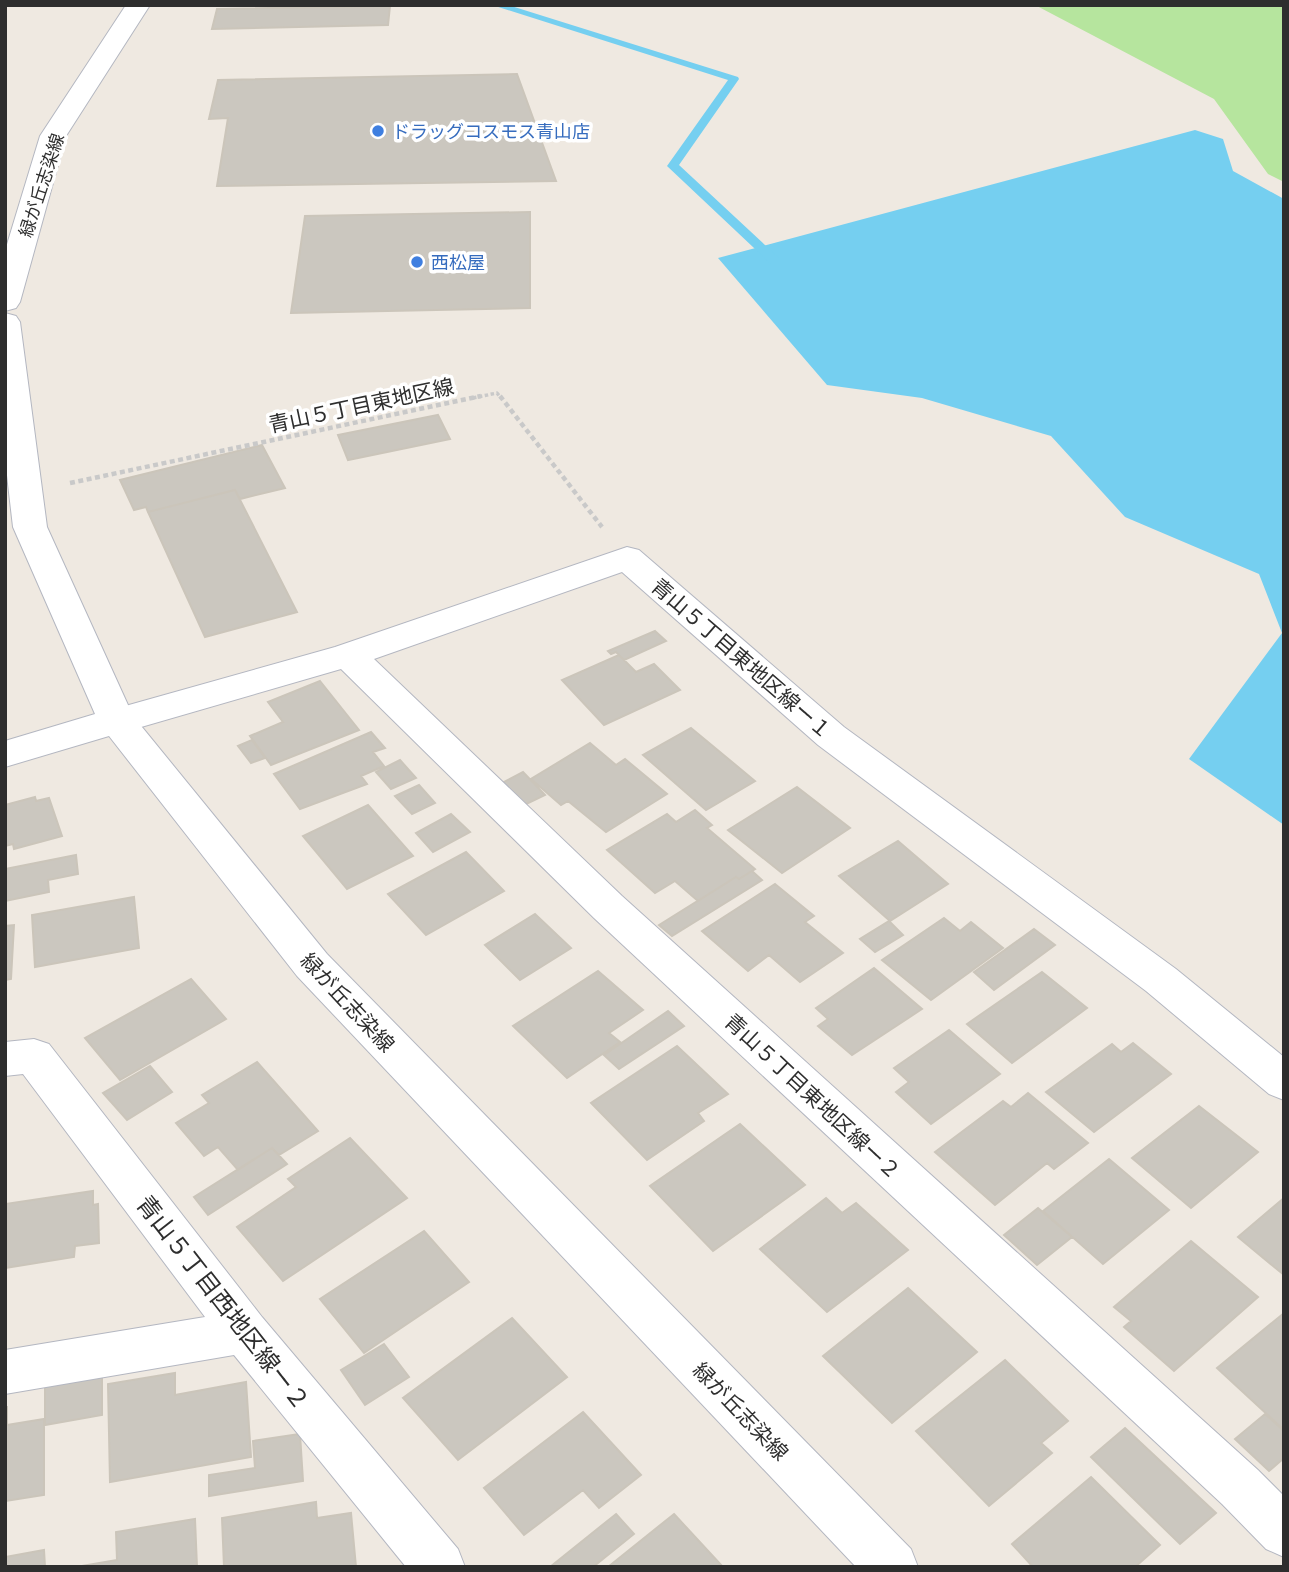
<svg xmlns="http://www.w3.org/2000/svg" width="1289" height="1572" font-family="'Golos Text','Noto Sans JP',sans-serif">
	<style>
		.green { fill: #b6e59e }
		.water { fill: #75cff0 }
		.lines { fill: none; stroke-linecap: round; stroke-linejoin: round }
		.stream { fill: #75cff0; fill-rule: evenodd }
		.building { fill: #cbc7bf; stroke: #cbc5ba; stroke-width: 2 }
		.street-casing { stroke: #b4b7c1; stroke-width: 2 }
		.secondary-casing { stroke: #b4b7c1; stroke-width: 2 }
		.path-far1 { stroke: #c9c9c9; stroke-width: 3.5; stroke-dasharray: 3.5 2.5; stroke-linecap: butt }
		.path { stroke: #c9c9c9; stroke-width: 4.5; stroke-dasharray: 5 3.5; stroke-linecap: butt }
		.street { fill: #fff; fill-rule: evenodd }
		.secondary { fill: #fff; fill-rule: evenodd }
		.shop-dot { fill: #3f7fe0; stroke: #fff; stroke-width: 2.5 }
		.labels { text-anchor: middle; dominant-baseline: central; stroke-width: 7; stroke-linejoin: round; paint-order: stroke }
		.far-shop-label { font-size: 18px; fill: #366cbe; stroke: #fff; text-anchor: start }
		.far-street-label { font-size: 18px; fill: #2e2e2e; stroke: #fff }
		.street-label { font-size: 21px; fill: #2e2e2e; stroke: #fff }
		.near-street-label { font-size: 24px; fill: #2e2e2e; stroke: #fff }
	</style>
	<rect width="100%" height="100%" fill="#efe9e1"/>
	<path class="green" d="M1035 5H1284V182L1268 174 1214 99Z"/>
	<path class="water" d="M1195 130 1223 139 1233 171 1284 199V825L1189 759 1282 633 1259 574 1125 517 1051 436 922 398 827 385 718 258Z"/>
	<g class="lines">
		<path class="stream" d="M492 5H508L738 77 739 79 679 165 779 258V264H771L667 166 728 80Z"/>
	</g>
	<path class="building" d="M390 6 388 25 212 29 217 9Z
		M517 74 556 181 217 186 228 118 209 119 218 80Z
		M530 212V308L291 313 305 216Z
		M438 415 450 439 348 460 338 435Z
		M262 445 285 488 240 499 235 490 148 512 146 507 134 510 120 480Z
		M235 490 297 612 205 637 148 512Z
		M655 631 666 641 624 660 616 652 611 654 608 651Z
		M619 655 636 672 654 664 680 690 604 725 562 680Z
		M320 681 359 730 271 765 250 736 283 722 268 702Z
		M691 728 755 781 706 810 643 755Z
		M371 732 385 748 373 752 384 766 361 776 367 784 300 809 274 774Z
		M252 740 265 758 251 763 238 746Z
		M590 743 616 765 625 759 667 794 606 832 568 801 561 805 531 779Z
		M400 760 416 778 391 789 376 772Z
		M523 772 545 795 520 807 500 784Z
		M419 785 435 803 412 814 395 796Z
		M797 787 850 828 782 873 728 830Z
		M35 797 36 801 49 798 62 836 14 849 13 844 5 846V805Z
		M368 805 413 856 347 889 303 836Z
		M695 810 712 825 707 828 755 869 739 879 736 877 698 901 675 881 655 893 607 850 667 814 676 822Z
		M451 814 470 832 433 852 416 833Z
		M898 841 948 884 890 921 839 876Z
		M466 852 504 891 426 935 388 894Z
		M76 855 78 874 48 880 49 892 5 901V869Z
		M752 871 762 880 672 936 659 925 736 877 739 879Z
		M775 884 814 916 805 922 843 953 800 982 769 955 748 971 702 931Z
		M134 897 139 948 35 967 32 915Z
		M535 914 571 948 520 980 485 945Z
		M944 918 960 931 971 922 1003 948 931 1000 882 960Z
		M889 921 903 935 875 952 860 939Z
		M14 925 11 979 5 980V926Z
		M1034 929 1055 945 994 990 974 972Z
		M874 968 922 1009 852 1055 818 1026 828 1019 816 1008Z
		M598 971 643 1010 609 1033 620 1042 567 1078 513 1026Z
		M1042 972 1087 1008 1012 1063 967 1024Z
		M191 979 226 1019 120 1080 85 1038Z
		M668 1011 684 1026 619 1069 604 1055Z
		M949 1030 1000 1074 931 1124 896 1092 909 1082 894 1068Z
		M1133 1043 1171 1074 1094 1132 1046 1092 1112 1044 1121 1052Z
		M677 1046 728 1094 698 1113 704 1121 647 1160 591 1103Z
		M257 1062 318 1131 279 1155 272 1148 238 1170 218 1147 204 1156 176 1123 209 1103 202 1095Z
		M150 1066 172 1092 127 1120 103 1093Z
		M1028 1093 1088 1143 1054 1169 1047 1163 995 1205 935 1152 1003 1101 1011 1107Z
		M1199 1106 1258 1152 1191 1208 1132 1158Z
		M740 1124 805 1185 713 1251 650 1186Z
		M350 1138 407 1198 283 1281 237 1227 296 1187 288 1179Z
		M272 1148 287 1164 208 1215 194 1197Z
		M1109 1159 1169 1210 1103 1264 1043 1211Z
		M93 1191V1205L98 1204 99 1243 75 1246 74 1257 5 1268V1204Z
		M826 1198 842 1213 856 1203 908 1250 827 1312 760 1249Z
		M1284 1198V1275L1238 1237Z
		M1038 1208 1072 1237 1037 1265 1004 1235Z
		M424 1231 469 1282 364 1353 320 1299Z
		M1191 1241 1258 1297 1174 1371 1124 1327 1131 1321 1114 1307Z
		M908 1288 977 1352 892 1423 823 1356Z
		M1284 1313V1430L1217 1368Z
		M512 1318 567 1377 458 1460 403 1398Z
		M384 1344 409 1377 365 1405 341 1370Z
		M1005 1360 1068 1421 1041 1443 1052 1453 989 1506 916 1431Z
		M102 1372V1415L45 1425V1381Z
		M175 1373V1395L246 1382 251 1457 110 1482 108 1384Z
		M5 1407H7V1425L44 1419V1495L5 1501Z
		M583 1412 641 1475 599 1508 583 1490 524 1535 484 1488Z
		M1265 1414 1284 1431V1458L1269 1471 1235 1439Z
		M1125 1428 1216 1513 1180 1544 1091 1457Z
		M300 1434 303 1481 209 1496V1475L255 1468 253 1441Z
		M1091 1477 1160 1545 1135 1567H1033L1012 1544Z
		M316 1502 317 1518 351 1513 356 1567H224L222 1518Z
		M616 1514 634 1534 593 1567H550Z
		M674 1514 723 1567H608Z
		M195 1519 197 1567H76L117 1560 116 1532Z
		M44 1550 45 1567H5V1557Z"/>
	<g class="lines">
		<g class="street-casing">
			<path id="street" d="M627 547 639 550 844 727 1176 969 1284 1057V1100L1269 1094 1146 991 818 745 622 572 374 659 622 896 1258 1470 1284 1496V1557L1266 1549 1222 1504 594 918 341 669 117 734 104 730 98 721 104 712 335 647Z
				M34 1039 49 1044 262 1317 458 1549 465 1567H406L234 1355 5 1394V1350L205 1317 23 1074 5 1076V1042Z"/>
		</g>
		<g class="secondary-casing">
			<path id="secondary" d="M126 5H150L66 136 20 302 16 308 5 311V251L40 136Z
				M5 313 16 316 20 322 47 527 133 716 327 954 911 1549 918 1567H856L297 976 109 736 5 767V741L95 714 13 527 5 458Z"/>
		</g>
		<path class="path-far1" d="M473 398 497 393 501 398"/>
		<path class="path" d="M500 396 602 527
			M70 483 481 396"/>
		<use href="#street" class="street"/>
		<use href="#secondary" class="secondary"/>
	</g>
	<g class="shop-dot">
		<circle cx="378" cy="131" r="7"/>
		<circle cx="417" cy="262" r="7"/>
	</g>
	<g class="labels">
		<g class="far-shop-label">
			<text x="392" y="131">ドラッグコスモス青山店</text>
			<text x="431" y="262">西松屋</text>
		</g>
		<g class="far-street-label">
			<text transform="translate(41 185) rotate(-72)">緑が丘志染線</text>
		</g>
		<g class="street-label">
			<text transform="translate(361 405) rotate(-12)">青山５丁目東地区線</text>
			<text transform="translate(742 658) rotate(41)">青山５丁目東地区線ー１</text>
			<text transform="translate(348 1002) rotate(47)">緑が丘志染線</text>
			<text transform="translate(813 1096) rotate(43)">青山５丁目東地区線ー２</text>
			<text transform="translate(741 1411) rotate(46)">緑が丘志染線</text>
		</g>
		<g class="near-street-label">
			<text transform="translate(224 1302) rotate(52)">青山５丁目西地区線ー２</text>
		</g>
	</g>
	<rect width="1289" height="1572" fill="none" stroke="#2e2e2e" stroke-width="14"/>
</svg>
